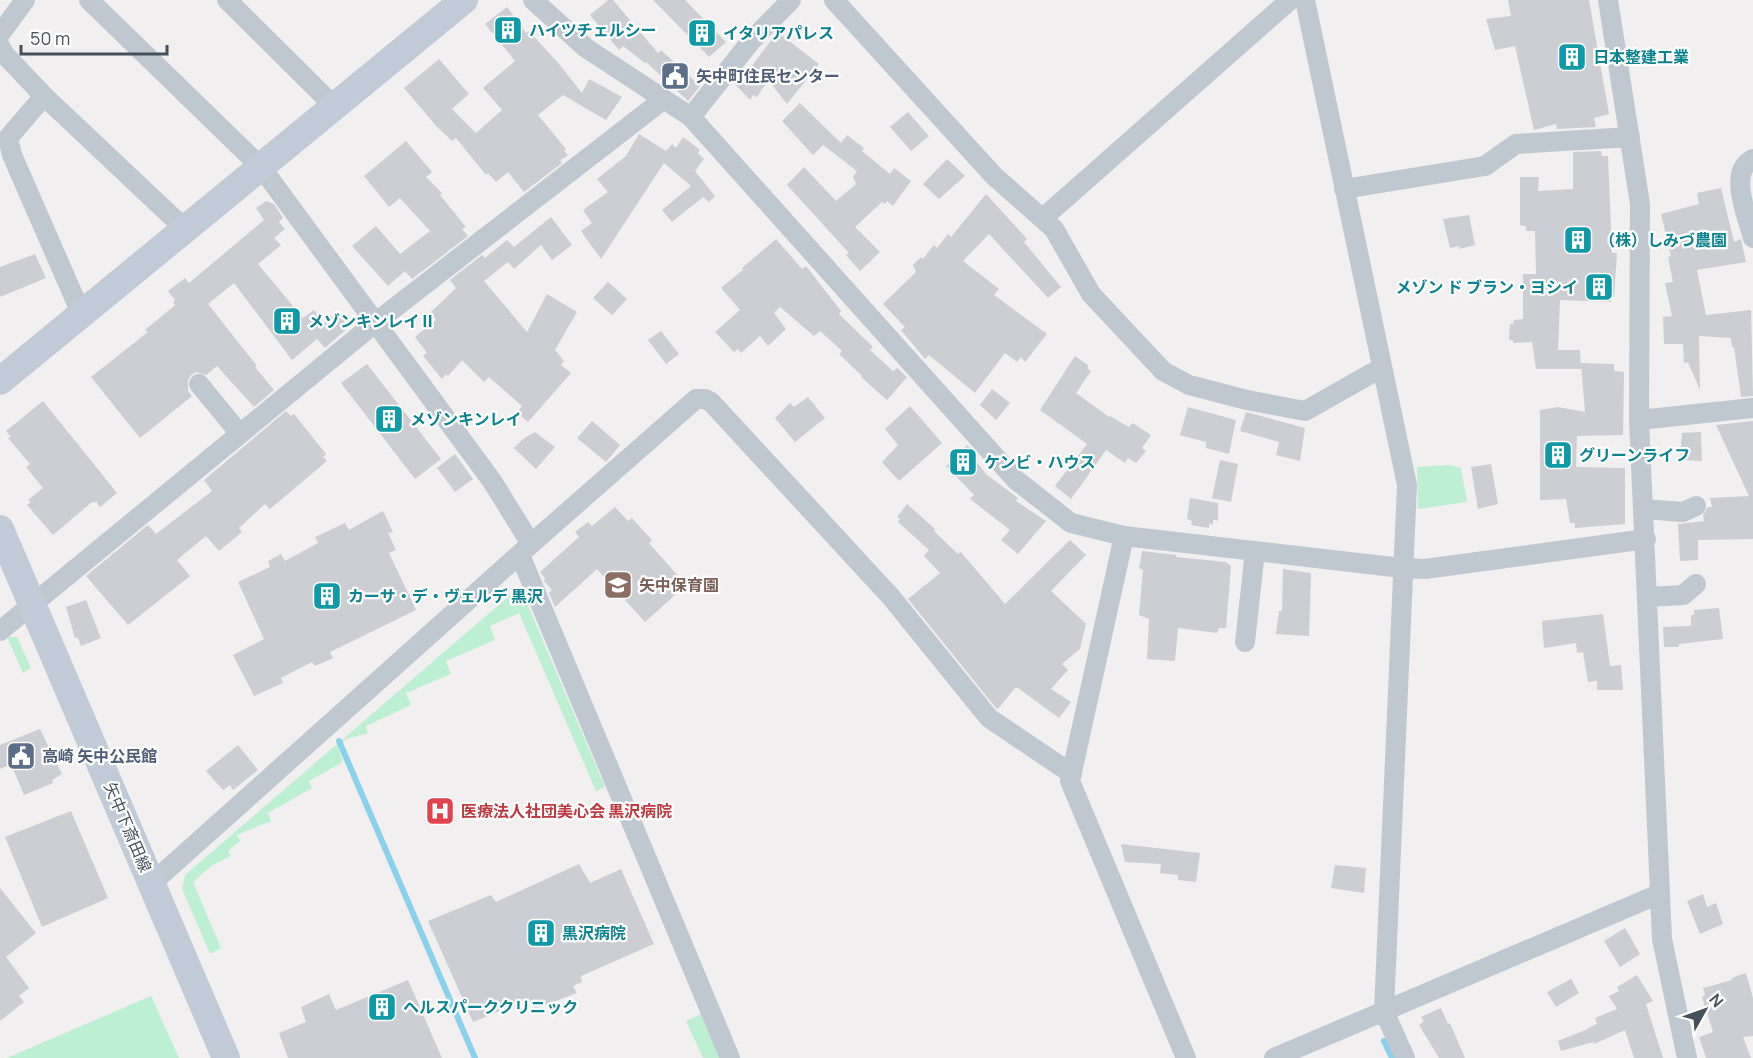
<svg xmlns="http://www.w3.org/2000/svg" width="1753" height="1058" font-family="Manrope,'Noto Sans JP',sans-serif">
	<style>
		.green { fill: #bdefd3 }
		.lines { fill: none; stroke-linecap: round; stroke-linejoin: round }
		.stream { stroke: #8ad2ec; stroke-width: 6 }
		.building { fill: #ccced4 }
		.street { stroke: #bfc8d1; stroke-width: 20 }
		.secondary { stroke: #c1cbd8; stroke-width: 28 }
		.labels { text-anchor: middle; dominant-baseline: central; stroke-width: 4.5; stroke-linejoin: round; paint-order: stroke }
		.culture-label { font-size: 16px; font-weight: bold; fill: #0d838f; stroke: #fff; text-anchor: start }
		.service-label { font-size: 16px; font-weight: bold; fill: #4e5e75; stroke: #fff; text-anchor: start }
		.education-label { font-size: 16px; font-weight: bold; fill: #785e54; stroke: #fff; text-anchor: start }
		.health-label { font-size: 16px; font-weight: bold; fill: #be3a42; stroke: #fff; text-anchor: start }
		.street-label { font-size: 16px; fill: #47515c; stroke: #fff }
	</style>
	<rect width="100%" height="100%" fill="#f1efef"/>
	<path class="green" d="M1449 465 1461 468 1467 502 1418 509 1417 467Z
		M521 589 605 787 596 791 519 613 490 626 495 640 446 661 451 674 406 693 411 705 366 726 368 733 346 739 338 747 343 762 309 781 312 788 268 813 271 821 237 835 240 841 228 851 231 856 211 866 193 882 221 948 210 954 182 889 185 875 516 590Z
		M7 637H17L31 668 23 673Z
		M151 996 179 1058H7Z
		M701 1014 721 1058H703L686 1021Z"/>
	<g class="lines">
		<path class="stream" d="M339 741 475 1058
			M1384 1041 1392 1058"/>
	</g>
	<path class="building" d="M608 0H613L658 53 661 50 700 86 688 101 646 62 645 63 623 46 619 50 590 15Z
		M653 0H685L726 42 709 57Z
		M1508 0H1589L1609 114 1594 118 1596 127 1557 129 1556 124 1534 130 1515 46 1495 50 1486 19 1511 16Z
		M507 7 526 33 529 31 559 64 582 93 589 79 622 97 606 120 563 95 538 115 566 149 564 151 568 155 560 161 562 163 524 192 508 172 496 182 488 173 486 175 456 138 452 141 437 127 404 88 439 59 469 94 452 109 476 133 502 110 483 88 515 61 485 24Z
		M776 34 779 36 780 34 819 64 787 104 768 80 757 97 753 95 750 100 735 84 743 74 745 75Z
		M800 103 841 143 847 135 864 148 862 151 890 174 894 168 911 181 893 206 887 201 885 204 882 202 855 227 880 252 860 271 846 255 849 253 787 185 804 167 836 201 856 184 853 177 857 171 823 145 813 155 782 121Z
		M908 112 929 136 911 151 890 127Z
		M639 134 666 151 672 144 676 148 683 137 700 150 698 153 704 159 695 171 715 196 709 202 703 197 672 222 662 210 691 186 664 163 601 259 581 231 592 223 583 210 608 192 597 179 626 156Z
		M406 141 432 172 426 177 442 193 440 195 466 227 462 229 468 236 412 279 405 271 388 286 352 246 376 226 400 254 430 231 400 198 389 207 364 176Z
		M1601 151 1602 156H1608L1612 253H1617L1614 297H1611V302L1560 300 1558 350H1580L1581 369H1536L1532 342 1513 343V340H1509L1510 324H1513L1514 320 1523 319V274H1536L1535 231H1526V226L1520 225V177H1539L1538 191 1573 189V152Z
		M947 159 965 176 939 199 923 184Z
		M1721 188 1734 242 1741 239 1746 262 1697 270 1706 315 1751 310 1753 396 1741 397 1734 347H1732L1731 338 1699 336 1700 390 1688 362 1684 363 1683 344H1664L1663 317 1672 316 1665 283 1673 282 1668 257 1671 256 1661 214 1699 204 1697 193Z
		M986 194 1027 239 1024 242 1061 287 1048 298 989 234 963 261 999 289 994 295 1047 334 1025 362 1021 357 1017 362 1005 353 975 393 929 355 925 359 901 330 905 327 883 304 916 272 913 265 921 257 923 259 934 245 937 248 948 234 951 237Z
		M266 201 274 204 283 218 279 222 285 229 274 238 281 245 258 264 303 318 314 310 324 323 338 312 349 327 325 348 317 339 292 360 234 283 208 304 257 366 255 367 274 390 254 407 217 366 206 375 196 372 191 375 188 380V391L192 396 140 438 91 377 148 332 145 330 175 305 173 302 175 300 168 291 185 278 189 283 264 220 256 208Z
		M1469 215 1475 245 1460 249 1459 246 1450 248 1443 219Z
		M551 217 572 245 552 260 541 245 514 269 508 262 484 281 527 332 547 294 577 312 555 350 564 361 561 365 571 373 528 422 517 412 522 406 489 377 484 382 462 360 448 376 446 374 442 379 423 356 427 353 415 337 436 320 431 312 456 288 450 280 482 255 485 258 507 240 514 247Z
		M776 239 802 269 806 266 841 311 839 314 873 347 870 350 893 371 897 368 907 377 887 400 861 377 862 376 839 354 842 351 820 331 814 336 780 307 774 313 786 329 768 346 760 336 741 353 738 349 734 352 715 332 740 310 721 288 743 270 742 268Z
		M35 254 46 278 0 297V267Z
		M608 282 627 299 612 315 593 298Z
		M661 331 679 354 666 364 648 340Z
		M1075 356 1089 366 1087 368 1091 371 1076 393 1109 417 1110 416 1129 427 1133 423 1151 435 1142 448 1146 451 1136 463 1128 458 1125 463 1106 450 1071 499 1055 486 1087 444 1040 410Z
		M1581 363 1614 364V371L1624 372 1623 435 1577 436 1576 467 1625 468V524L1575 528V523H1570L1566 499 1540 500V410L1558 407 1585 412Z
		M367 364 441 459 415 479 341 383Z
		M992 389 1010 403 996 420 980 405Z
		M808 397 825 418 795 442 775 418 790 403 794 407Z
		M43 401 117 493 100 507 96 501 94 503 92 502 53 535 27 505 31 502 28 500 43 488 26 467 30 464 8 438 11 437 6 431Z
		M910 406 942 443 899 481 882 462 898 445 885 429Z
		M1188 407 1236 420 1229 454 1206 448V442L1180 435Z
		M286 411 291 416 294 414 326 454 323 457 327 461 270 509 265 504 239 528 242 532 219 551 206 536 177 560 190 576 128 625 86 576 148 525 156 534 212 491 204 480Z
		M1246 412 1305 428 1300 461 1276 455 1279 442 1240 431Z
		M592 421 620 445 606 462 577 438Z
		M1753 421V539L1698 540V560L1680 561 1678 524 1704 521 1703 515 1708 507H1712L1710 498 1749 496 1716 425Z
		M535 432 555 447 536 469 514 448 523 439Z
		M1701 432 1702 461 1680 460 1682 433Z
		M967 445 978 455 974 459 986 474 1018 498 1016 501 1046 521 1018 554 1001 540 1010 530 970 499 974 495 946 466Z
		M455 454 473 479 455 492 437 468Z
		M1220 460 1238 464 1231 502 1212 498Z
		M1491 464 1498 504 1478 509 1471 467Z
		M1190 498 1218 503V521L1213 519V525L1209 523V528L1191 525 1192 521 1187 519Z
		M907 504 935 529 934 531 958 554 961 552 1005 604 1070 540 1086 555 1051 591 1086 624 1080 649 1062 664 1068 670 1051 689 1071 702 1059 718 1018 688H1015L998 709 996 708 908 599 940 573 924 556 929 550 898 522 900 519 897 517Z
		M615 507 628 521 632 518 652 540 649 543 686 585 645 622 597 569 555 607 549 593 552 590 544 581 545 578 540 572 579 537 575 532 588 522 592 526Z
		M383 511 393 532 388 533 396 550 389 553 416 610 330 652 333 658 315 666 312 662 281 678 283 683 254 696 233 655 264 639 238 582 270 567 268 561 281 554 285 561 318 543 315 537 345 523 349 530Z
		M1142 551 1176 555V557L1226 562 1231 566 1226 628H1219L1217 633 1178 628 1175 661 1147 659 1149 619 1139 615 1143 570 1139 568Z
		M1283 569 1311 573 1309 636 1276 634 1279 611H1282Z
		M86 600 101 638 81 646 78 638H75L66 607Z
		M1719 608 1723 639 1679 644V647H1664L1663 627 1691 626V615H1694V610Z
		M1603 614 1610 666 1621 665 1623 690H1597V681L1588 682 1583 652 1577 653 1576 643 1544 648 1542 621Z
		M40 729 62 774 52 780 53 783 24 795 11 764 0 769V745Z
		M238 745 258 770 233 790 230 785 223 790 206 771Z
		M71 811 108 898 42 927 5 837Z
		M1121 844 1200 853 1196 882 1178 880V875L1160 873 1161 864 1125 862Z
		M579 864 590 883 621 869 654 944 581 976 582 982 573 986 577 993 535 1009 529 999 473 1022 428 921 491 895 496 902Z
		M1335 865 1366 868 1364 893 1331 888Z
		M0 888 36 933 6 957 29 988 19 996 24 1002 0 1021Z
		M1703 894 1707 907 1716 903 1723 924 1700 934 1687 901Z
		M1625 928 1640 954 1620 967 1604 941Z
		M1746 973 1753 998V1036L1743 1037 1751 1058H1706L1699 1037 1713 1032 1702 997 1705 995 1703 988 1732 980 1731 978Z
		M1637 975 1653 1001 1646 1004 1663 1058H1634L1625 1030 1594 1044 1593 1042 1561 1051 1558 1041 1588 1029V1028L1597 1024 1595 1018 1617 1009 1609 996 1619 991 1617 987Z
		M1571 979 1579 993 1556 1007 1547 992Z
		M408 980 442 1058H288L279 1033 306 1022 301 1007 329 994 336 1010Z
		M1441 1008 1448 1024 1450 1023 1465 1058H1439L1419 1025 1424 1021 1421 1017Z"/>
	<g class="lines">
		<path class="street" d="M89 0 261 167 492 481 531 544
			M227 0 335 107
			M533 0 586 48 691 117 1016 480 1071 523 1124 536 1402 568 1425 569 1646 539
			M834 0 994 176 1054 229 1091 294 1163 371 1189 385 1247 400 1305 411 1381 368
			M1305 0 1407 485 1384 1011 1405 1058
			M1608 0 1640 204 1639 420 1662 939 1687 1058
			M0 34 25 0
			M0 46 5 55 44 96 185 229
			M44 96 8 138 12 155 81 313
			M691 117 751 41 791 0
			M1753 159C1727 171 1748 218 1753 238
			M1344 189 1485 166 1516 144 1630 137
			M1043 218 1290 0
			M199 384 240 434
			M1639 420 1753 408
			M1644 509 1683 512 1696 506
			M1124 536 1070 781 1186 1058
			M520 555 730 1058
			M1648 597 1683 595 1696 584
			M0 631 375 323 664 99
			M1245 642 1255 551
			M152 883 531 544 696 399H705L711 402 891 597 989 718 1072 774
			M1274 1058 1659 894"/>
		<path class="secondary" d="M0 381 464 0
			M0 529 226 1058"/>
	</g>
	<defs>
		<g id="building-square" transform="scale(1.5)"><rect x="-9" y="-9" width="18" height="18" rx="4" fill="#0f9aa8" stroke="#fff"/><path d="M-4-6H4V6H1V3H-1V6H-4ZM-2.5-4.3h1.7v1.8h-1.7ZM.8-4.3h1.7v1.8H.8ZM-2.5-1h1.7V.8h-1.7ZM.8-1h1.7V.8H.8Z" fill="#fff"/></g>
		<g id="civic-square" transform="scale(1.5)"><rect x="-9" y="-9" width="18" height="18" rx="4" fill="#5c6f8a" stroke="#fff"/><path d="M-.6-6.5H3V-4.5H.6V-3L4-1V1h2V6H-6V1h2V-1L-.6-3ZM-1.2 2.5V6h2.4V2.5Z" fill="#fff"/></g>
		<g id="school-square" transform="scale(1.5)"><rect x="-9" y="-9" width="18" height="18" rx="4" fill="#8d6e63" stroke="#fff"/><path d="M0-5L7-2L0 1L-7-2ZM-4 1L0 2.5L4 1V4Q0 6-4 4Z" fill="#fff"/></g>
		<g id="hospital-square" transform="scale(1.5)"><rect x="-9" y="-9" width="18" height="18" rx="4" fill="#e0444e" stroke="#fff"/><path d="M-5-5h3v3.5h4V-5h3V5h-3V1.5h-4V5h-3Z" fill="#fff"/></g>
	</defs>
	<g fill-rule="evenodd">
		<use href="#building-square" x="508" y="30"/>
		<use href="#building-square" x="702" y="33"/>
		<use href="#building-square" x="1572" y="57"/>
		<use href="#civic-square" x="675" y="76"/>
		<use href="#building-square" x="1578" y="240"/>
		<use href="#building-square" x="1599" y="287"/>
		<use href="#building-square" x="287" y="321"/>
		<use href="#building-square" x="389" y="419"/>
		<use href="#building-square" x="1558" y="455"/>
		<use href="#building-square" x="963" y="462"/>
		<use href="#school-square" x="618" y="585"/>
		<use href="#building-square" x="327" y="596"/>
		<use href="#civic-square" x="21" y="756"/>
		<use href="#hospital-square" x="440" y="811"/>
		<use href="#building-square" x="541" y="933"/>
		<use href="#building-square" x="382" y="1007"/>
	</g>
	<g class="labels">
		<g class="culture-label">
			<text x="529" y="30">ハイツチェルシー</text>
			<text x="723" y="33">イタリアパレス</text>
			<text x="1593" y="57">日本整建工業</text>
			<text x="1599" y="240">（株）しみづ農園</text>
			<text x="1578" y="287" text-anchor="end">メゾン ド ブラン・ヨシイ</text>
			<text x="308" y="321">メゾンキンレイⅡ</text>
			<text x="410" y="419">メゾンキンレイ</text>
			<text x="1579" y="455">グリーンライフ</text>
			<text x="984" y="462">ケンビ・ハウス</text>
			<text x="348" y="596">カーサ・デ・ヴェルデ 黒沢</text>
			<text x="562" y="933">黒沢病院</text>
			<text x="403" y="1007">ヘルスパーククリニック</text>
		</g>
		<g class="service-label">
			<text x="696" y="76">矢中町住民センター</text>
			<text x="42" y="756">高崎 矢中公民館</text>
		</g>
		<g class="education-label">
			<text x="639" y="585">矢中保育園</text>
		</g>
		<g class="health-label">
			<text x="461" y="811">医療法人社団美心会 黒沢病院</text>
		</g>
		<g class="street-label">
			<text transform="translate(128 827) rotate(67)">矢中下斎田線</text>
		</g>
	</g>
	<g transform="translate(1705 1010) rotate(50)" stroke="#ffffff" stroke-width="4.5" paint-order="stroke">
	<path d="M0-4.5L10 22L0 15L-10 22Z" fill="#47515c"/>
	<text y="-9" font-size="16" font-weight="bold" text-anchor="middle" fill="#47515c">N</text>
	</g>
	<path d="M21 45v9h146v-9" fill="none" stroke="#47515c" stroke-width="3"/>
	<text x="30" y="45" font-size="18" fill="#47515c" stroke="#ffffff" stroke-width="4.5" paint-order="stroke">50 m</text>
</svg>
